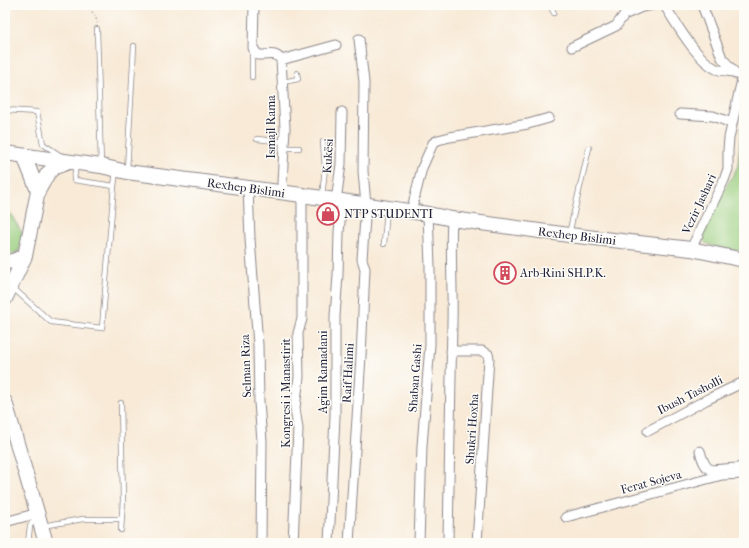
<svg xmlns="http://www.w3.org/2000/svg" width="749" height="548" font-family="'IM FELL French Canon',serif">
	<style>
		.green { fill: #9ace7f; stroke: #5e785d }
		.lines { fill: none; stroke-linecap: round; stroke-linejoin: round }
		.lane-casing { stroke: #8d8689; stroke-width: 6 }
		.street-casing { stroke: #8d8689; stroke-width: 11 }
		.primary-casing { stroke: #8d8689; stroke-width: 16 }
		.path { stroke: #8d8689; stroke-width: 1.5; stroke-dasharray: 1 3; stroke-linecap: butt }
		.lane { stroke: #fff; stroke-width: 4.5 }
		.street { stroke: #fff; stroke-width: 9 }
		.primary { stroke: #fff; stroke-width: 14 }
		.labels { text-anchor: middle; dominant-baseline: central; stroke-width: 3; stroke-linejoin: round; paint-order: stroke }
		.street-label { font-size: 12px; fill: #22223b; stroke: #fdfcf7 }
		.poi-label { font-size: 12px; fill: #22223b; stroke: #fdfcf7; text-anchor: start }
	</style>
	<rect width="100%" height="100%" fill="#fdfcf7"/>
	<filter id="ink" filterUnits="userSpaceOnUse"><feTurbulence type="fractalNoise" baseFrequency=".025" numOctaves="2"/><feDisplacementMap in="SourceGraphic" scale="8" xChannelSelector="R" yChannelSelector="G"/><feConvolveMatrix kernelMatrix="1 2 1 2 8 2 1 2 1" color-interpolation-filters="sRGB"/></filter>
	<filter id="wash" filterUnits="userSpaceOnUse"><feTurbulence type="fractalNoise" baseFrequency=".012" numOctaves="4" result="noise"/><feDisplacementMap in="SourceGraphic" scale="16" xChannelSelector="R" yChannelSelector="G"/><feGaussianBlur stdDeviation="0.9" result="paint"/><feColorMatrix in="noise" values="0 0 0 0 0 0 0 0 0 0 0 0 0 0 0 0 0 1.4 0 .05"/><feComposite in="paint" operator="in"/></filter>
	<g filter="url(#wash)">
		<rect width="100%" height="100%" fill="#f8ead7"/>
		<path class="green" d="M744 116V252L716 247 705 243 703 235 721 195 738 166 741 128Z
			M5 205 24 236 19 251 5 257Z"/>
	</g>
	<g filter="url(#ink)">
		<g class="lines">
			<g class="lane-casing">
				<path id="lane" d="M550 5 554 13
					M97 29 101 165
					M252 77V50
					M283 82 298 79 297 73
					M5 110 37 112 43 144 61 156
					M257 139 284 142
					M283 148H299
					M76 164 74 180 114 186 116 171
					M127 170 134 46
					M322 197 325 168 323 142
					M569 234 589 148
					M384 244 387 210
					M13 288 51 322 102 328 114 186
					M121 403 123 500 121 530
					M42 526 83 519H122
					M28 543 30 526 35 518"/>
			</g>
			<g class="street-casing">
				<path id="street" d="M254 5 253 48 258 55C268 56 275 51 281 60L285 128 282 183 285 193
					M664 5C677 24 695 58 716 69 721 71 728 71 734 72
					M702 5 722 58 736 74
					M572 47 616 26 624 15 642 7 653 5
					M281 60 336 45
					M680 114 713 116 732 123
					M248 188 250 239 258 345 259 402 262 441 261 543
					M336 201 341 164 342 112
					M411 212 422 168 433 143 438 140 450 137 528 124 549 118
					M691 249 724 180 728 169V150L729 138 744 70
					M451 351H482L488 354 489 358 477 543
					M648 431 706 400 744 382
					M700 451C702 458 704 467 711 470L737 468 744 466
					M566 517 722 475 744 474
					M5 522 38 513
					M448 540C449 467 451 395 452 323 453 288 450 254 452 219
					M293 543 298 429 295 408 299 377 298 333 302 319V195
					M329 543 335 417V316L338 275 339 232 342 202
					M349 543 361 356 365 269 362 259 366 205 363 171 364 82 359 39
					M419 543 422 446 430 345V266L428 214"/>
			</g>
			<g class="primary-casing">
				<path id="primary" d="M5 153 101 166 127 172 302 195 428 214 452 219 569 235 691 249 744 260
					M24 156 38 191
					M5 262 13 261 25 256
					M5 299 25 256 38 191 48 173 55 167 69 162
					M5 402 46 543"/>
			</g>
			<path class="path" d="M88 5 96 18 97 23"/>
			<use href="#lane" class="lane"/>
			<use href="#street" class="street"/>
			<use href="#primary" class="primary"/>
		</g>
	</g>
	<defs>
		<g id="shop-ring" transform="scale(1.15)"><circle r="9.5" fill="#fdfcf7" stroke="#d1495b" stroke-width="1.5"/><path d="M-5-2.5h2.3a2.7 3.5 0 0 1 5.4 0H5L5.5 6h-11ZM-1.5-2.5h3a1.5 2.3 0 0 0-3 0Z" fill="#d1495b"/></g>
		<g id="building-ring" transform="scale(1.15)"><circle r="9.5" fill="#fdfcf7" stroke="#d1495b" stroke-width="1.5"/><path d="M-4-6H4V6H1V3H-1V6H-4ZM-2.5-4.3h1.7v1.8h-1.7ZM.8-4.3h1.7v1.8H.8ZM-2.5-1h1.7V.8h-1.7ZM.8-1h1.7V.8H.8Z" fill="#d1495b"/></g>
	</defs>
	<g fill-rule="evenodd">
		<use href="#shop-ring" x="328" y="214"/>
		<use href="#building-ring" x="505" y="273"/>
	</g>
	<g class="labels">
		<g class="street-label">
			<text transform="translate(271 127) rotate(-90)">Ismajl Rama</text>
			<text transform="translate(328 156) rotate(-87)">Kukësi</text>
			<text transform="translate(246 188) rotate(8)">Rexhep Bislimi</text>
			<text transform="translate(699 204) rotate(-65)">Vezir Jashari</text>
			<text transform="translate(577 236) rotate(7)">Rexhep Bislimi</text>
			<text transform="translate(246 366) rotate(-92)">Selman Riza</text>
			<text transform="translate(323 372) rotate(-90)">Agim Ramadani</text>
			<text transform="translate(348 373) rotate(-87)">Raif Halimi</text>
			<text transform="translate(415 378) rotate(-86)">Shaban Gashi</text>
			<text transform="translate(286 393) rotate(-90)">Kongresi i Manastirit</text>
			<text transform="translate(690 395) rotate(-27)">Ibush Tasholli</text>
			<text transform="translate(472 429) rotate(-86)">Shukri Hoxha</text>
			<text transform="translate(651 482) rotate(-15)">Ferat Sojeva</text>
		</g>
		<g class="poi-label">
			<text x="344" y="214">NTP STUDENTI</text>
			<text x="520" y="273">Arb-Rini SH.P.K.</text>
		</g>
	</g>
	<rect width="749" height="548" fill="none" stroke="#fdfcf7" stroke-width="20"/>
</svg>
